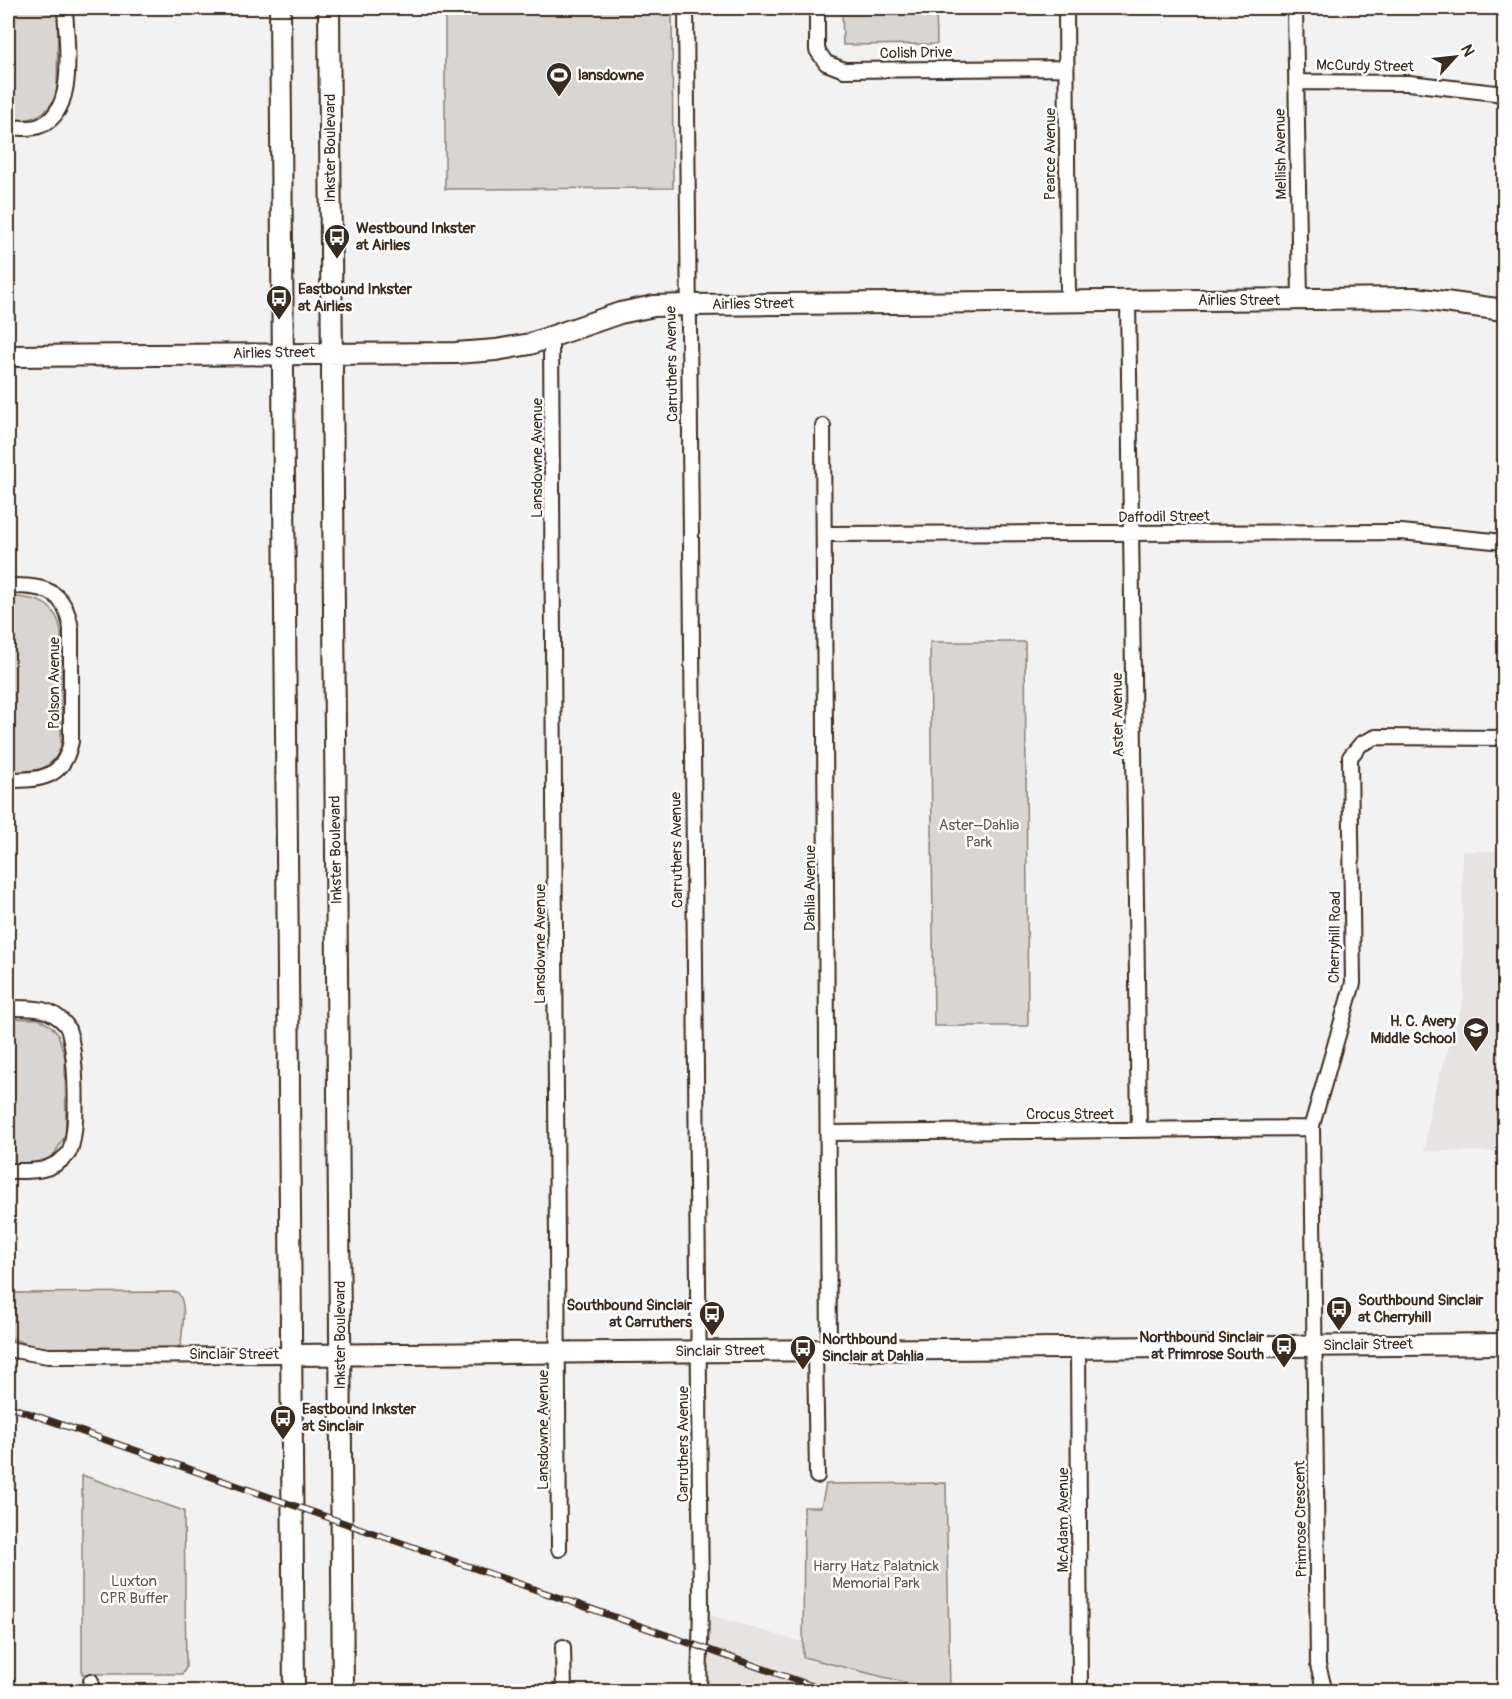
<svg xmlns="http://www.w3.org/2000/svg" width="1512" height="1699" font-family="Pangolin,sans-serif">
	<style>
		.built { fill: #e6e3e2 }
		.park { fill: #d8d5d2; stroke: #8a8078; stroke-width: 1.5 }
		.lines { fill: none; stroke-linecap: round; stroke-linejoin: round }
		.street-casing { stroke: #3b2a1e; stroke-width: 18 }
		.secondary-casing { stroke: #3b2a1e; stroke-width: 24 }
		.street { stroke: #fff; stroke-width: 14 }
		.secondary { stroke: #fff; stroke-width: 20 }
		.rail-casing { stroke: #3b2a1e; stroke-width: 7 }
		.rail { stroke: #fff; stroke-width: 4.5; stroke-dasharray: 14; stroke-linecap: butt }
		.labels { text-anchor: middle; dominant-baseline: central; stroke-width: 5; stroke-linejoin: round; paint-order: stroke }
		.street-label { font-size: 15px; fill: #3b2a1e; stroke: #fff }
		.poi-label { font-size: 15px; font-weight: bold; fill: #3b2a1e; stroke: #fff; text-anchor: start }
		.park-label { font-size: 15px; fill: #62554b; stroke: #fff }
	</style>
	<rect width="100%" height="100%" fill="#f3f2f2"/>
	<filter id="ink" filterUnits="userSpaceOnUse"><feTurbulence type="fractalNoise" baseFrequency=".0167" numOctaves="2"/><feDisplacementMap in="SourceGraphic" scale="12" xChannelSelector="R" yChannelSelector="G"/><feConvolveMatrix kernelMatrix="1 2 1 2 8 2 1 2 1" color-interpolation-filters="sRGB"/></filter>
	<g filter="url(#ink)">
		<path class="built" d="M1462 851H1504V1152L1425 1151 1430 1107 1464 999Z
			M707 1614 805 1643 803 1657 939 1691 707 1692Z"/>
		<path class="park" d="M8 8H58L57 95C46 117 30 121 8 121Z
			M445 8H672L673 188 445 189Z
			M842 8H936L937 44 843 45Z
			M8 597C35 597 56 601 61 632V748C50 772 32 773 8 775Z
			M930 642H1025L1028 1026H934Z
			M8 1018 39 1019 51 1026 58 1034 65 1057 66 1134 55 1153 47 1160 34 1164H8Z
			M177 1292C188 1302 182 1330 181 1344L177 1349 51 1348 35 1347 8 1337V1293Z
			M82 1475 184 1511 186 1668 182 1674H82Z
			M946 1483 950 1691H940L803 1657 804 1507H821L826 1484Z"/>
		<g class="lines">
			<g class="street-casing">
				<path id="street" d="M686 8 701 1603 699 1692
					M817 8V50L826 63 844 70 1066 68
					M1066 8 1068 301
					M1295 8 1300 300
					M1296 82 1409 83 1504 94
					M8 128C16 127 27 129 36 127 79 116 66 41 65 8
					M1128 300 1139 1130
					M551 338 559 1549
					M823 426 829 1350
					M824 534 1401 532 1504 542
					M8 586C43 586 65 588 71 629V741C64 779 40 780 8 780
					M8 1008C30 1008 51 1006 66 1025 77 1041 80 1142 67 1155 50 1173 30 1171 8 1171
					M828 1133 1312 1128
					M1078 1348 1080 1692
					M8 1349 48 1356 292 1355
					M815 1350 817 1476
					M563 1647 564 1692
					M91 1692V1681
					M1325 1692 1318 1665 1312 1125 1353 983 1350 757 1361 744 1376 737 1504 738"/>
			</g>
			<g class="secondary-casing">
				<path id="secondary" d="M280 8 294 1692
					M329 8 343 1692
					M8 356 456 353 496 350 530 344 620 313 654 306 688 305 1415 298 1504 310
					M292 1355 1504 1344"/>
			</g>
			<use href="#street" class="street"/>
			<use href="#secondary" class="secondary"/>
			<g class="rail-casing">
				<path id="rail" d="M8 1406 830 1692"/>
			</g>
			<use href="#rail" class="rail"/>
		</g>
	</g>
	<defs>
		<g id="stadium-pin" transform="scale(1.35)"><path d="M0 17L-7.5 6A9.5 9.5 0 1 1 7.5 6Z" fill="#3b2a1e" stroke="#fff"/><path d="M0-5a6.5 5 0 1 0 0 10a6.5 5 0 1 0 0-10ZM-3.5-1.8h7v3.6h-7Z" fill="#fff"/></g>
		<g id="bus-pin" transform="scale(1.35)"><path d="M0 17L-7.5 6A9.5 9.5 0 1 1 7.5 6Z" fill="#3b2a1e" stroke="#fff"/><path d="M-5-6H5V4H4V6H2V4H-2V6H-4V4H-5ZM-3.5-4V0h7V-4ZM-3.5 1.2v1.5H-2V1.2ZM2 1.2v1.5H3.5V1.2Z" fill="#fff"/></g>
		<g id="school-pin" transform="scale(1.35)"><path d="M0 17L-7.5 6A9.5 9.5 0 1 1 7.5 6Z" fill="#3b2a1e" stroke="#fff"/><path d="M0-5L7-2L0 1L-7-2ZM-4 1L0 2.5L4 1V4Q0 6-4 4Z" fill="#fff"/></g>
	</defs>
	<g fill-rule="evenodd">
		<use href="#stadium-pin" x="559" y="75"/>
		<use href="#bus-pin" x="337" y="237"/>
		<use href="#bus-pin" x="279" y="298"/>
		<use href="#school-pin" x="1476" y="1030"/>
		<use href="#bus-pin" x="1339" y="1309"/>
		<use href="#bus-pin" x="712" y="1314"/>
		<use href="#bus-pin" x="1284" y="1346"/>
		<use href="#bus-pin" x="803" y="1348"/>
		<use href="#bus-pin" x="283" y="1418"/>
	</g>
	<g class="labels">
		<g class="street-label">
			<text transform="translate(916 53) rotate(-1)">Colish Drive</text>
			<text transform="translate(1365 66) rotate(1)">McCurdy Street</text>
			<text transform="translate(330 148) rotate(-90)">Inkster Boulevard</text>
			<text transform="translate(1050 154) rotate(-90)">Pearce Avenue</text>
			<text transform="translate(1281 154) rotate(-91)">Mellish Avenue</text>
			<text x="1239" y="300">Airlies Street</text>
			<text transform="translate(753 304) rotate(-1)">Airlies Street</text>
			<text transform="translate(274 353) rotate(-1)">Airlies Street</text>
			<text transform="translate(672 364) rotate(-91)">Carruthers Avenue</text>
			<text transform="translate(537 458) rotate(-90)">Lansdowne Avenue</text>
			<text transform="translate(1164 517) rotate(-1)">Daffodil Street</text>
			<text transform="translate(54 683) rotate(-90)">Polson Avenue</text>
			<text transform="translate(1118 715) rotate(-91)">Aster Avenue</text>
			<text transform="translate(336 850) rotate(-91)">Inkster Boulevard</text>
			<text transform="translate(677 850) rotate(-91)">Carruthers Avenue</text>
			<text transform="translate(810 888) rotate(-90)">Dahlia Avenue</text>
			<text transform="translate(1335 937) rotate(-89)">Cherryhill Road</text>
			<text transform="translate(540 944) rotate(-90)">Lansdowne Avenue</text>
			<text x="1070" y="1114">Crocus Street</text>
			<text transform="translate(340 1335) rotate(-90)">Inkster Boulevard</text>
			<text transform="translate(1368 1345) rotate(-1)">Sinclair Street</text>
			<text transform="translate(720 1351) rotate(-1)">Sinclair Street</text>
			<text x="234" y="1354">Sinclair Street</text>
			<text transform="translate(543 1430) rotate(-90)">Lansdowne Avenue</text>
			<text transform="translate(683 1444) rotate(-90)">Carruthers Avenue</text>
			<text transform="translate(1301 1519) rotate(-91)">Primrose Crescent</text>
			<text transform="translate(1063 1520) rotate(-90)">McAdam Avenue</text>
		</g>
		<g class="poi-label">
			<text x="578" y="75">lansdowne</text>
			<text x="356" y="228">Westbound Inkster<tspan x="356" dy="17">at Airlies</tspan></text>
			<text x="298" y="289">Eastbound Inkster<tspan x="298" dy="17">at Airlies</tspan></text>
			<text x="1456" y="1021" text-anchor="end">H. C. Avery<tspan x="1456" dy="17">Middle School</tspan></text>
			<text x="1358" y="1300">Southbound Sinclair<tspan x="1358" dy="17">at Cherryhill</tspan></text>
			<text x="692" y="1305" text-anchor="end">Southbound Sinclair<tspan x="692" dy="17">at Carruthers</tspan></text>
			<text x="1264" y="1337" text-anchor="end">Northbound Sinclair<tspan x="1264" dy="17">at Primrose South</tspan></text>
			<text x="822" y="1339">Northbound<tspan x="822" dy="17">Sinclair at Dahlia</tspan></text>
			<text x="302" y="1409">Eastbound Inkster<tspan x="302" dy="17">at Sinclair</tspan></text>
		</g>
		<g class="park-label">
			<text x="979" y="825">Aster–Dahlia<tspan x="979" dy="17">Park</tspan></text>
			<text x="876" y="1566">Harry Hatz Palatnick<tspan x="876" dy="17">Memorial Park</tspan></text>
			<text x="134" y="1581">Luxton<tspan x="134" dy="17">CPR Buffer</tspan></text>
		</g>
	</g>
	<rect width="1512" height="1699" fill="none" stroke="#fff" stroke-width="30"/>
	<rect x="15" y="15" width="1482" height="1669" fill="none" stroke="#3b2a1e" stroke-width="2" filter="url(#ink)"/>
	<g transform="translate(1455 57) rotate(63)" stroke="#ffffff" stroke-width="4.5" paint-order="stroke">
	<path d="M0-4.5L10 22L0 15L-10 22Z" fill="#3b2a1e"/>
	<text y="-9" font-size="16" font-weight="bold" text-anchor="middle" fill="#3b2a1e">N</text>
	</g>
</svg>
